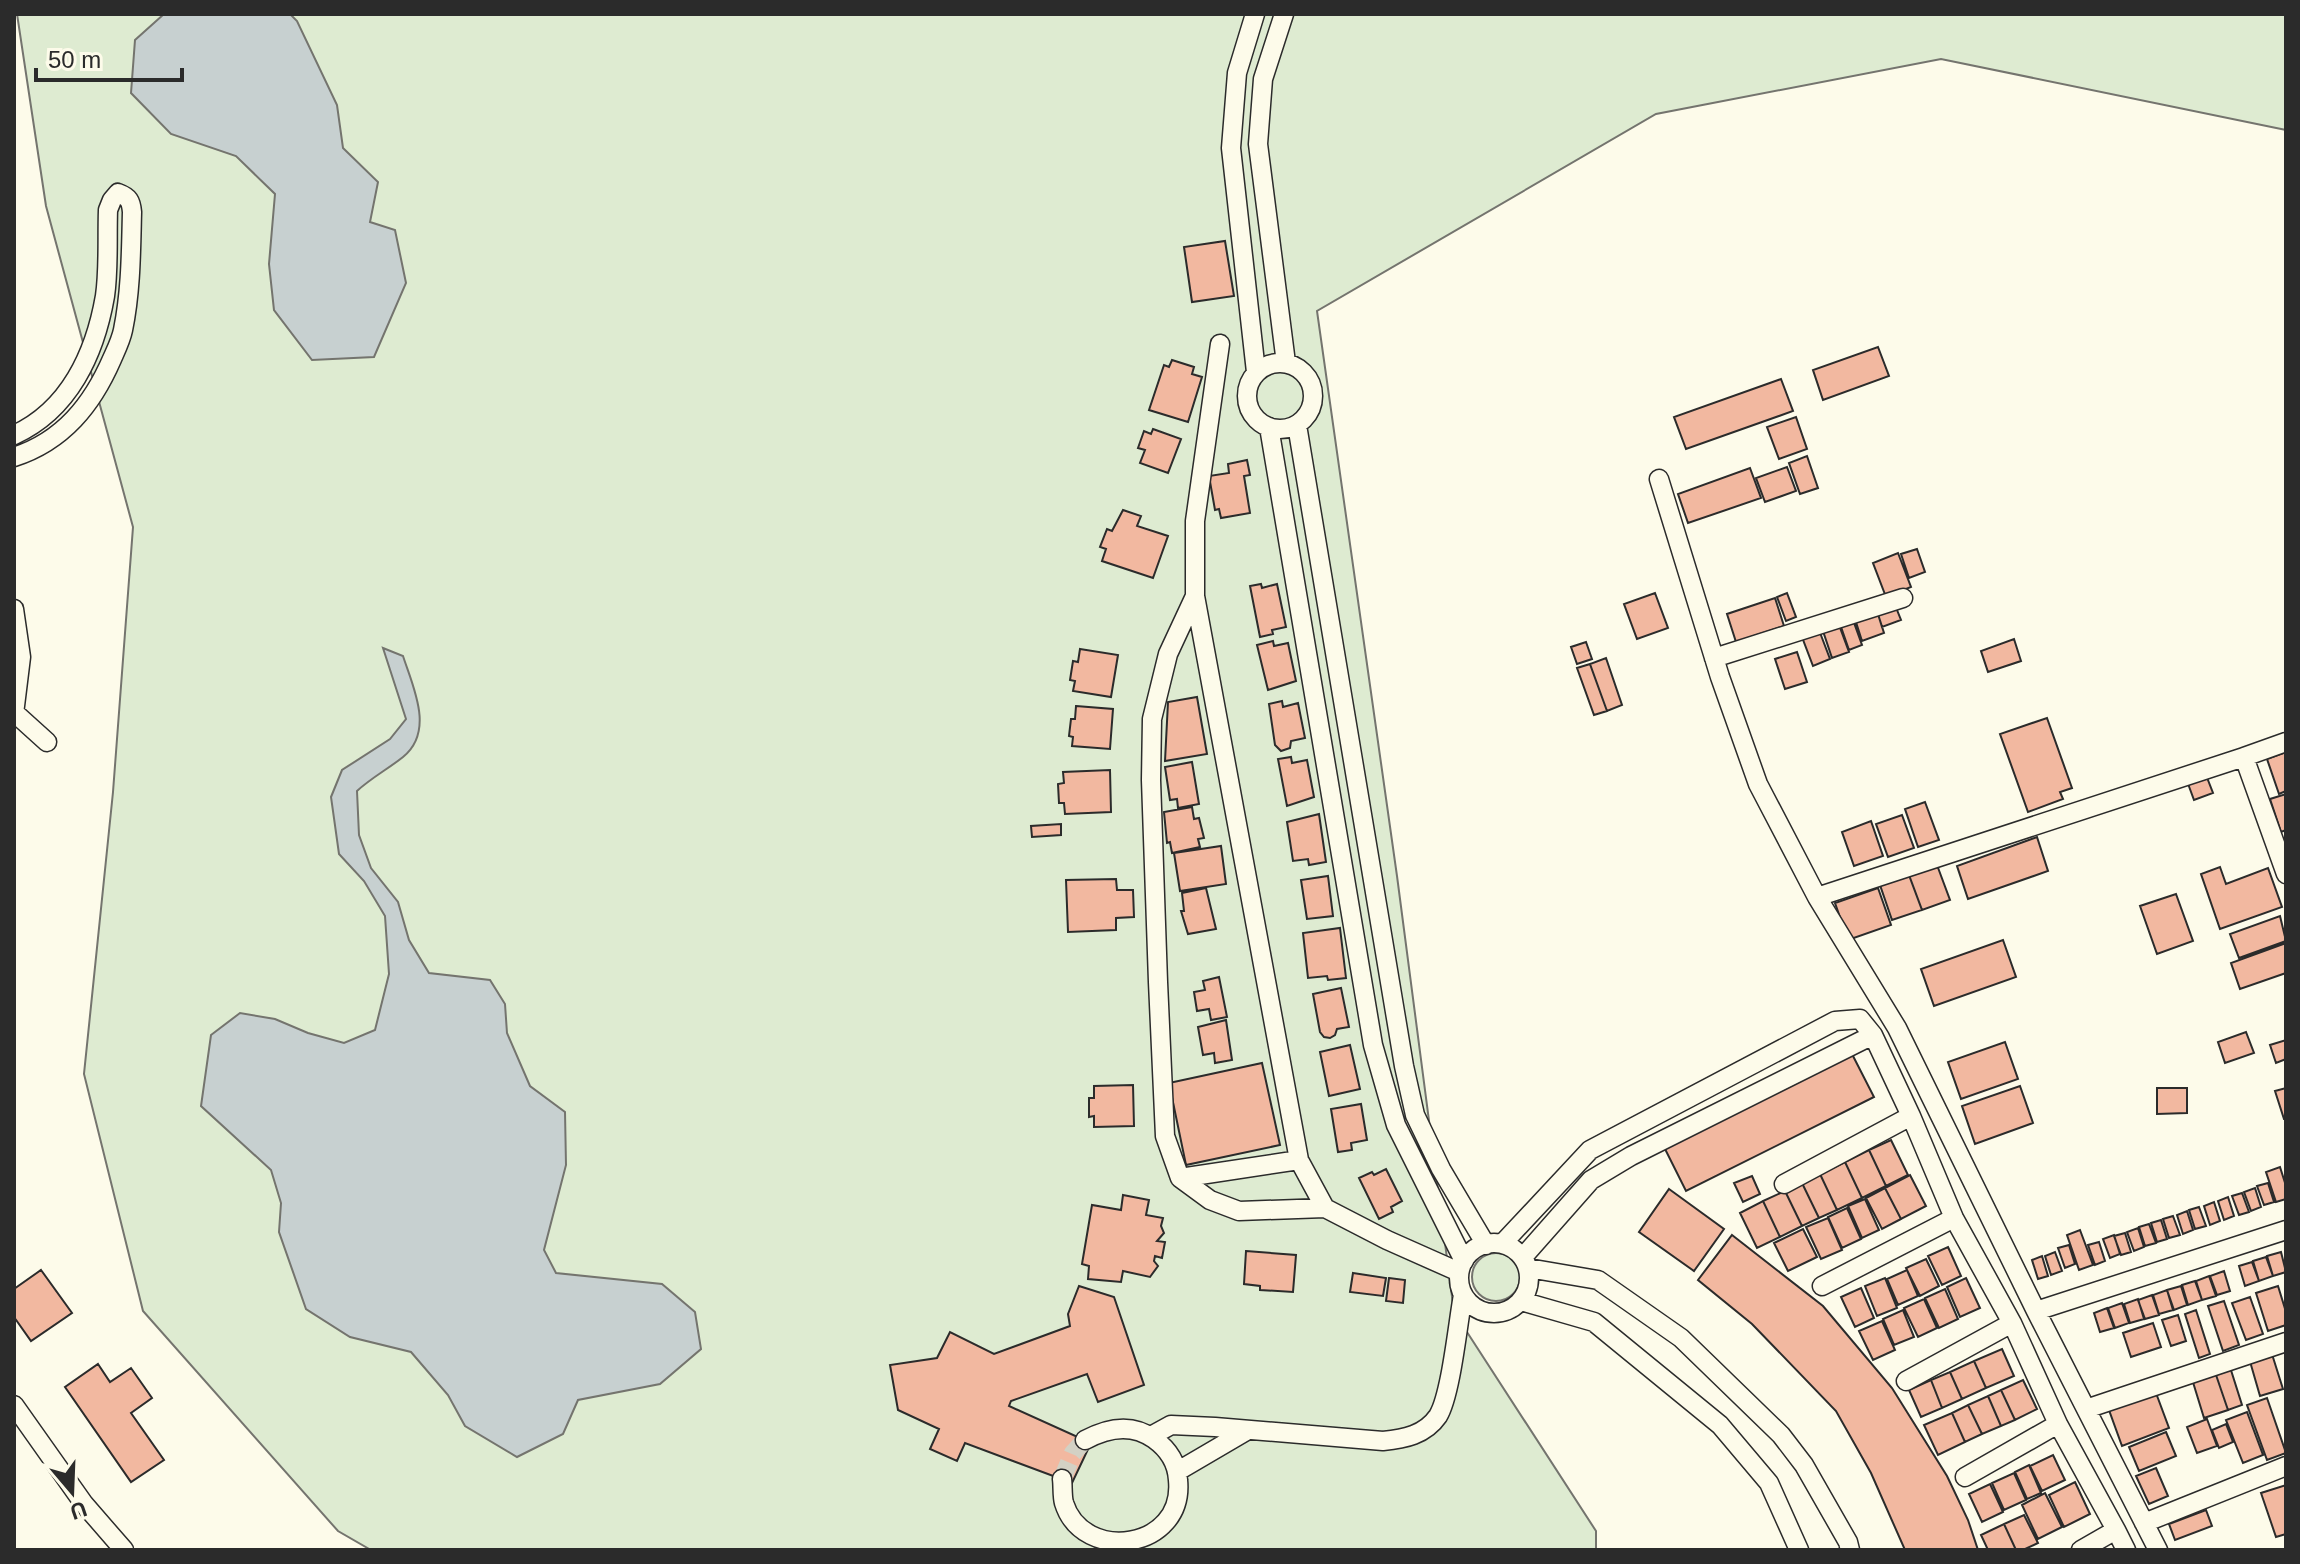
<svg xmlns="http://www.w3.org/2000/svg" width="2300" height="1564" font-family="Helvetica,sans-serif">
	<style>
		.green { fill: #deebd1; stroke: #74746e; stroke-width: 2 }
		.water { fill: #c7d0d0; stroke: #74746e; stroke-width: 2 }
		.building { fill: #f2b8a0; stroke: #2b2b2b; stroke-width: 2 }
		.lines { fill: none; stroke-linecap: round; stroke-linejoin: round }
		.minor-tunnel { stroke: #d3d1c4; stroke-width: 18; stroke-dasharray: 18 9; stroke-linecap: butt }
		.minor-casing { stroke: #2b2b2b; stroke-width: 21 }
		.minor { stroke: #fdfbea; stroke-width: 18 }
	</style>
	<rect width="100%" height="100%" fill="#fdfbea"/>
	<path class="green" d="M17 14H2286V130L1941 59 1656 114 1317 311 1397 876 1454 1312 1596 1531V1550H371L338 1531 143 1311 84 1074 113 792 133 527 46 206Z
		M1472 1277a24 24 0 1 1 48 0a24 24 0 1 1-48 0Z"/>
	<path class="water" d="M164 14H290L297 21 337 105 343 148 378 182 370 222 395 230 406 283 374 357 312 360 274 310 269 264 275 194 236 156 171 134 131 93 135 40Z
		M383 648 403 656C413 687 435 731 403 757 388 769 371 778 357 791L359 835 371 868 398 902 409 940 429 973 490 980 505 1004 507 1033 530 1086 565 1112 566 1165 544 1250 556 1273 662 1284 695 1312 701 1349 660 1384 578 1400 563 1434 517 1457 465 1426 448 1395 411 1352 350 1337 306 1309 279 1232 281 1203 271 1170 201 1106 211 1035 240 1013 275 1019 308 1033 344 1043 375 1030 389 974 385 916 364 881 339 854 331 797 342 770 390 739 406 719Z"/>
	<path class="building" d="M1225 241 1234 296 1192 302 1184 247Z
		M1878 347 1889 376 1823 400 1813 370Z
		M1172 360 1194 367 1192 374 1202 377 1188 422 1149 410 1164 365 1169 367Z
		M1781 379 1793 411 1686 449 1674 417Z
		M1796 417 1807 449 1779 459 1767 427Z
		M1153 429 1181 439 1168 473 1140 463 1145 450 1138 448 1144 431 1151 434Z
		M1807 456 1818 488 1800 494 1789 463Z
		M1247 460 1250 475 1244 476 1250 513 1221 518 1219 509 1215 510 1209 476 1229 473 1228 464Z
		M1787 467 1796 491 1765 502 1756 478Z
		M1750 468 1761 498 1688 523 1678 494Z
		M1123 510 1141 516 1137 526 1168 536 1153 578 1102 561 1106 549 1100 547 1107 529 1112 531Z
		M1917 549 1925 572 1909 578 1901 554Z
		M1898 553 1911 587 1886 597 1873 563Z
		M1261 584 1262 588 1277 584 1286 627 1272 630 1273 634 1260 637 1250 586Z
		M1655 593 1668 628 1637 639 1624 604Z
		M1787 593 1796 617 1786 621 1777 597Z
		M1775 598 1784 626 1736 642 1727 614Z
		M1895 605 1901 620 1882 627 1877 611Z
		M1877 611 1884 633 1862 641 1855 619Z
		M1853 620 1862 645 1849 650 1840 624Z
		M1839 625 1849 652 1832 658 1823 631Z
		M1819 630 1830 659 1813 666 1802 637Z
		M2014 639 2021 661 1988 672 1981 651Z
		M1273 641 1274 646 1288 643 1296 681 1268 690 1257 645Z
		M1586 642 1592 659 1577 664 1571 647Z
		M1080 649 1118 655 1111 697 1073 691 1075 681 1070 680 1073 661 1078 662Z
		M1797 652 1807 682 1785 689 1775 659Z
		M1606 658 1622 705 1607 711 1590 664Z
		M1590 664 1607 711 1594 715 1577 668Z
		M1197 697 1207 754 1165 761 1168 702Z
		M1282 701 1283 707 1298 703 1305 738 1291 741 1290 748 1281 751 1275 745 1269 704Z
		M1076 706 1113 709 1110 749 1072 746 1073 737 1069 736 1071 719H1075Z
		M2047 718 2072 788 2060 792 2063 799 2028 812 2000 734Z
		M2286 752V791L2279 794 2267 759Z
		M1291 757 1292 763 1307 760 1314 797 1287 806 1278 759Z
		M1192 762 1199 804 1178 808 1177 799 1170 800 1165 767Z
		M1110 770 1111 812 1065 814 1064 803H1059L1058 784 1064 783 1063 772Z
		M2206 775 2213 793 2194 800 2187 781Z
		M2286 794V830L2281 832 2270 799Z
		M1925 802 1939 840 1918 847 1905 809Z
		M1192 807 1194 819 1199 818 1204 838 1198 839 1200 847 1172 853 1170 842 1167 843 1164 812Z
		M1319 814 1326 862 1309 865 1308 859 1293 861 1287 822Z
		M1902 815 1914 848 1888 857 1876 824Z
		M1871 821 1883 856 1854 866 1842 832Z
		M1061 824V835L1032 837 1031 826Z
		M2037 837 2048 871 1968 899 1957 866Z
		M1221 846 1226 884 1180 891 1174 853Z
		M1937 865 1950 900 1922 910 1909 875Z
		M2220 867 2226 884 2268 868 2282 907 2220 929 2201 874Z
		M1909 875 1922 910 1892 920 1880 885Z
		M1328 876 1333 916 1307 919 1301 880Z
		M1116 879 1117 890H1133L1134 917 1116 918V930L1068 932 1066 880Z
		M1206 888 1216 929 1188 934 1181 911H1184L1182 893Z
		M1878 888 1891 925 1848 940 1835 903Z
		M2176 894 2193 941 2157 954 2140 906Z
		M2280 916 2286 941 2239 958 2230 934Z
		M1340 928 1346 978 1328 980 1327 976 1308 978 1303 933Z
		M2003 940 2016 977 1934 1006 1921 969Z
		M2286 943V973L2240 989 2231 963Z
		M1219 977 1227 1017 1211 1020 1209 1009 1197 1011 1194 992 1205 990 1203 981Z
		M1341 988 1349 1027 1337 1029 1335 1035 1330 1038 1324 1037 1320 1032 1313 994Z
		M1226 1020 1232 1060 1215 1063 1214 1053 1203 1055 1198 1027Z
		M2246 1032 2254 1053 2225 1063 2218 1042Z
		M2286 1040V1059L2276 1063 2270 1045Z
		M2005 1042 2018 1079 1961 1099 1948 1062Z
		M1350 1045 1360 1089 1329 1096 1320 1052Z
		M1852 1054 1874 1097 1686 1191 1664 1147Z
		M1262 1063 1280 1145 1186 1165 1169 1083Z
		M1133 1085 1134 1126 1094 1127V1116L1089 1117V1098H1094V1086Z
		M2020 1086 2033 1123 1975 1144 1962 1106Z
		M2157 1088H2187V1113L2157 1114Z
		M2286 1088V1119H2284L2275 1091Z
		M1361 1104 1367 1140 1351 1143 1352 1150 1338 1152 1331 1109Z
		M1891 1140 1908 1175 1886 1186 1869 1150Z
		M1869 1150 1886 1186 1862 1198 1845 1162Z
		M1845 1162 1862 1198 1837 1210 1820 1174Z
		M2280 1167 2286 1186V1199L2276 1202 2266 1172Z
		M1386 1169 1402 1201 1391 1207 1393 1212 1379 1219 1359 1178 1372 1172 1374 1175Z
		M1820 1174 1837 1210 1819 1218 1802 1183Z
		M1910 1175 1926 1206 1901 1219 1885 1188Z
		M1752 1176 1760 1194 1743 1202 1734 1183Z
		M1802 1183 1819 1218 1802 1226 1785 1191Z
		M2268 1183 2274 1202 2264 1205 2257 1186Z
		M1885 1188 1901 1219 1882 1229 1866 1198Z
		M2255 1188 2261 1207 2251 1211 2244 1192Z
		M1669 1189 1724 1229 1694 1271 1639 1232Z
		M1785 1191 1802 1226 1780 1237 1763 1201Z
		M2242 1193 2249 1212 2239 1215 2232 1196Z
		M1123 1195 1149 1200 1146 1215 1163 1218 1161 1226 1164 1233 1157 1241 1165 1242 1162 1258 1155 1256 1154 1261 1158 1266 1150 1277 1123 1271 1121 1282 1088 1279 1089 1266 1082 1264 1092 1205 1121 1210Z
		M2228 1197 2234 1216 2224 1220 2218 1201Z
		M1865 1199 1879 1230 1862 1238 1848 1206Z
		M1763 1201 1780 1237 1757 1248 1740 1213Z
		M2214 1202 2220 1221 2210 1225 2204 1206Z
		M2199 1207 2206 1226 2195 1229 2189 1210Z
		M1847 1208 1861 1239 1842 1248 1828 1217Z
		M2187 1211 2193 1230 2183 1234 2177 1215Z
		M2173 1216 2180 1235 2169 1238 2163 1219Z
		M1828 1218 1842 1250 1821 1259 1806 1227Z
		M2161 1220 2167 1239 2157 1242 2151 1223Z
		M2149 1224 2156 1243 2145 1246 2139 1227Z
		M2138 1228 2144 1247 2134 1251 2127 1232Z
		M1803 1229 1817 1257 1788 1271 1774 1243Z
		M2080 1230 2093 1265 2079 1270 2067 1235Z
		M2125 1233 2131 1252 2121 1255 2114 1236Z
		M1732 1235 1823 1306 1892 1388 1947 1476 1968 1520 1978 1550H1905L1871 1473 1836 1411 1752 1324 1698 1280Z
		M2114 1235 2120 1254 2110 1258 2103 1239Z
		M2099 1242 2105 1261 2095 1265 2088 1245Z
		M2069 1245 2075 1264 2065 1268 2058 1248Z
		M1948 1247 1961 1276 1942 1285 1928 1256Z
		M1246 1251 1296 1255 1293 1292 1260 1290V1286L1244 1284Z
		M2055 1252 2062 1271 2051 1275 2045 1256Z
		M2281 1252 2286 1272 2273 1276 2267 1256Z
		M2042 1256 2048 1276 2038 1279 2032 1260Z
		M2266 1257 2273 1276 2259 1281 2253 1261Z
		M1926 1259 1939 1286 1920 1296 1906 1268Z
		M2252 1262 2259 1281 2245 1286 2239 1266Z
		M41 1270 72 1313 31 1341 14 1317V1289Z
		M1907 1270 1918 1296 1898 1305 1887 1279Z
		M2224 1271 2230 1291 2217 1295 2210 1276Z
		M1353 1273 1386 1278 1383 1296 1350 1292Z
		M2209 1276 2216 1296 2202 1300 2196 1281Z
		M1389 1278 1405 1280 1403 1303 1386 1301Z
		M1885 1278 1897 1308 1877 1316 1865 1286Z
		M1966 1278 1980 1308 1960 1317 1947 1287Z
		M2195 1281 2202 1300 2188 1305 2182 1285Z
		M1079 1286 1114 1297 1144 1385 1098 1402 1087 1374 1011 1401 1009 1406 1091 1443 1072 1483 965 1443 957 1461 930 1449 939 1429 898 1410 890 1365 937 1358 950 1332 994 1354 1070 1326 1068 1314Z
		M2181 1286 2187 1305 2174 1310 2167 1290Z
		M2278 1286 2286 1312V1325L2268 1331 2256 1293Z
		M1861 1288 1874 1318 1855 1327 1841 1297Z
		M1945 1289 1958 1319 1939 1328 1925 1298Z
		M2167 1290 2173 1310 2159 1314 2153 1295Z
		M2152 1295 2159 1315 2145 1319 2138 1300Z
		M2250 1297 2263 1334 2246 1340 2232 1303Z
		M1924 1299 1937 1328 1918 1337 1904 1308Z
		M2138 1299 2144 1319 2130 1323 2124 1304Z
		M2224 1301 2239 1345 2223 1351 2208 1306Z
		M2122 1303 2129 1323 2115 1328 2108 1308Z
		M2107 1308 2114 1328 2100 1332 2094 1313Z
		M1903 1310 1914 1337 1894 1345 1883 1319Z
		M2196 1310 2210 1354 2199 1358 2185 1314Z
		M2178 1315 2186 1341 2171 1346 2162 1320Z
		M1882 1321 1895 1350 1873 1360 1859 1331Z
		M2153 1323 2161 1347 2131 1357 2123 1333Z
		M2002 1349 2014 1376 1986 1388 1974 1361Z
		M2271 1351 2283 1389 2260 1396 2249 1358Z
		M1974 1361 1986 1388 1962 1399 1950 1372Z
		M98 1364 110 1382 131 1368 152 1398 131 1413 164 1460 131 1482 65 1387Z
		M2230 1367 2242 1405 2228 1410 2215 1372Z
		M1950 1372 1962 1399 1942 1408 1931 1380Z
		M2215 1372 2228 1410 2204 1418 2192 1379Z
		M1931 1380 1942 1408 1921 1417 1909 1390Z
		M2023 1380 2037 1409 2015 1420 2001 1390Z
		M2001 1390 2015 1420 2001 1426 1988 1396Z
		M2156 1393 2169 1428 2122 1446 2109 1410Z
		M1988 1396 2001 1426 1982 1434 1968 1405Z
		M2267 1398 2286 1453 2267 1460 2247 1405Z
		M1968 1405 1982 1434 1965 1442 1952 1413Z
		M2247 1412 2263 1455 2243 1463 2226 1420Z
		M1952 1413 1965 1442 1938 1455 1924 1425Z
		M2207 1419 2217 1446 2197 1453 2187 1427Z
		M2226 1424 2233 1442 2219 1448 2212 1430Z
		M2166 1432 2176 1456 2139 1471 2129 1447Z
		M2053 1455 2065 1480 2042 1491 2030 1466Z
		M2029 1465 2041 1493 2027 1499 2015 1472Z
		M2156 1468 2168 1496 2149 1504 2136 1476Z
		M2014 1473 2026 1500 2004 1510 1992 1483Z
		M2075 1482 2090 1514 2064 1527 2049 1495Z
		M1990 1484 2003 1512 1982 1522 1969 1494Z
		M2286 1485V1534L2276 1537 2261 1493Z
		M2045 1493 2062 1527 2038 1539 2022 1505Z
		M2206 1510 2212 1526 2175 1540 2169 1524Z
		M2024 1515 2038 1543 2023 1550H2016L2004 1524Z
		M2004 1524 2016 1550H1988L1981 1535Z"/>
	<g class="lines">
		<path class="minor-tunnel" d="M1062 1479 1073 1453 1085 1440"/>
		<g class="minor-casing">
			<path id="minor" d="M1255 14 1237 73 1231 148 1256 372
				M1284 14 1263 79 1258 144 1286 363
				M1220 344 1195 521V596L1299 1160 1325 1208 1387 1240 1459 1272
				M1247 396a33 33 0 1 1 66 0a33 33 0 1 1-66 0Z
				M1297 425 1404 1066 1415 1115 1441 1169 1486 1245
				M1269 427 1373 1045 1396 1125 1464 1261
				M14 435C69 410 95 354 105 296 109 269 107 238 108 210L112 200 118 193C129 197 131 201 132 212 131 251 131 291 123 330 121 340 116 350 112 359 92 405 63 441 14 457
				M1659 479 1720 677 1758 784 1817 897 1897 1028 2036 1311 2158 1550
				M1195 596 1168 654 1152 719 1151 780 1158 982 1165 1136 1180 1178 1210 1200 1239 1211 1325 1208
				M14 609 21 657 14 714
				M1714 658 1903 598
				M16 714 47 742
				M2244 757 2286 742
				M1817 897 2244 757 2286 874
				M1180 1178 1299 1160
				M1784 1184 1911 1116
				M1459 1278a35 35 0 1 1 70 0a35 35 0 1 1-70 0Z
				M1503 1243 1590 1150 1835 1021 1860 1019 1873 1035 1911 1116 1954 1218 2012 1323 2058 1424 2116 1530 2081 1550
				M1523 1257 1591 1180 1631 1156 1873 1035
				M1528 1268 1598 1280 1681 1338 1781 1435 1804 1465 1848 1542 1850 1550
				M1822 1286 1954 1218
				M1521 1301 1594 1322 1720 1425 1769 1483 1799 1550
				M2036 1311 2286 1230
				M1906 1381 2012 1323
				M14 1405 84 1504 124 1550
				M2086 1409 2286 1342
				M1151 1436 1171 1425 1215 1427 1383 1441C1404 1439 1425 1435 1438 1416 1451 1395 1458 1322 1463 1295
				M1178 1471 1248 1430
				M1965 1477 2058 1424
				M1062 1479C1063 1486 1062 1496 1064 1503 1083 1564 1185 1550 1178 1480 1177 1463 1168 1449 1154 1439 1132 1423 1107 1428 1085 1440
				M2144 1523 2286 1466
				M2116 1530 2126 1550"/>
		</g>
		<use href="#minor" class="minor"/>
	</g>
	<rect width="2300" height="1564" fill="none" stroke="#2b2b2b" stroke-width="32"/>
	<g transform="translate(72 1492) rotate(161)" stroke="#fdfbea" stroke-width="6" paint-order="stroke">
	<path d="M0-6L14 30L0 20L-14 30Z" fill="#2b2b2b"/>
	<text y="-12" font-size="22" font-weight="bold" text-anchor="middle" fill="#2b2b2b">U</text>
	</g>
	<path d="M36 68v12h146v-12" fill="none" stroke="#2b2b2b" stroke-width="4"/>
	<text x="48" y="68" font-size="24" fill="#2b2b2b" stroke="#fdfbea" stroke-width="6" paint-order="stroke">50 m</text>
</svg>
